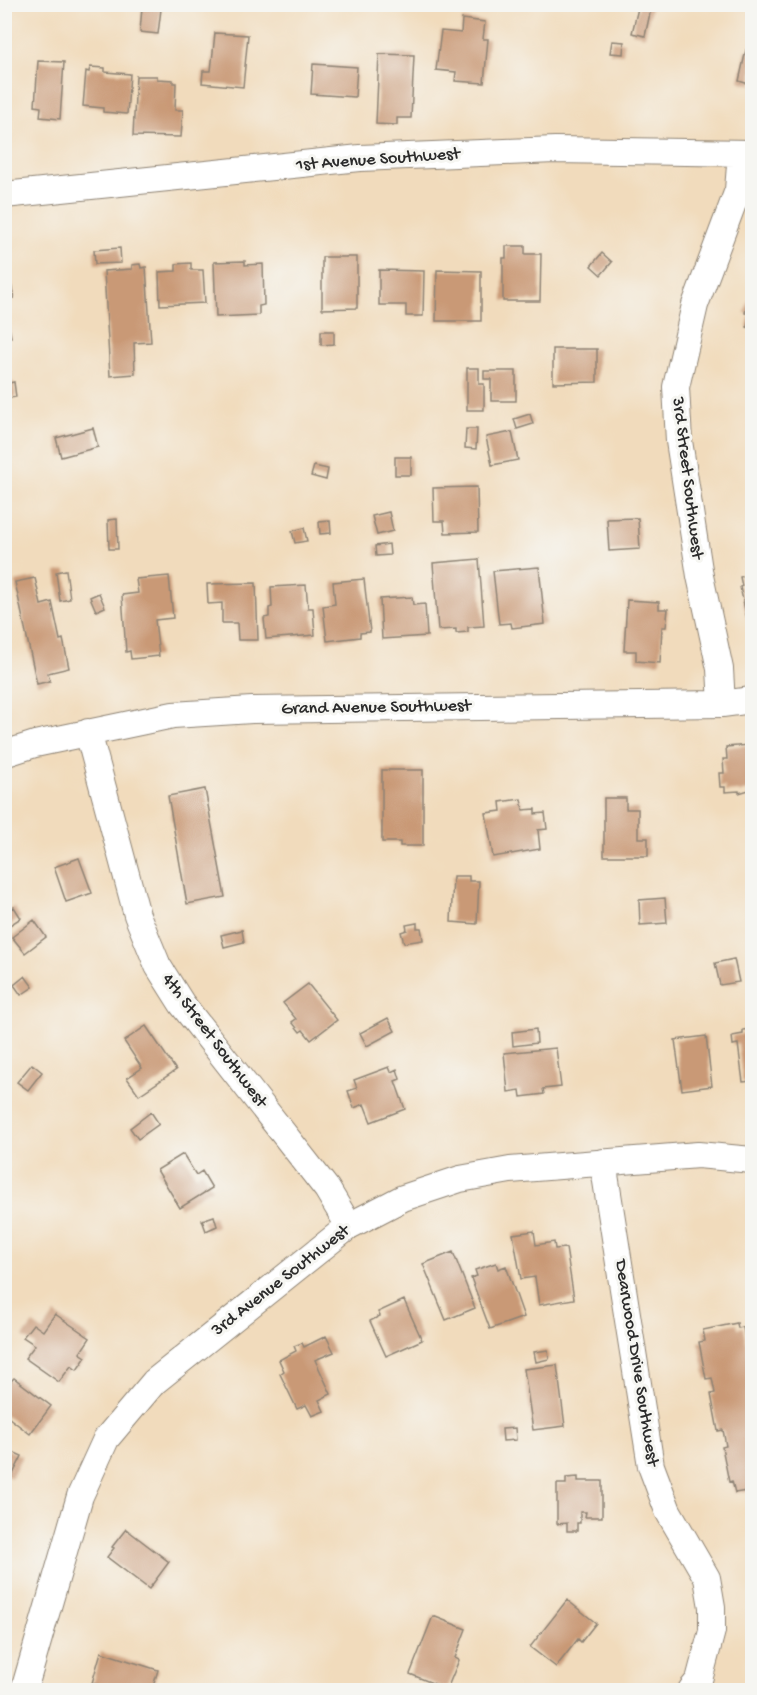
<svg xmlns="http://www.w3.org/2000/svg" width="757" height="1695" font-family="'Gochi Hand',sans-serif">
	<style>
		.building { fill: #c99976 }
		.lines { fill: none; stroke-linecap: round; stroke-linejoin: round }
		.minor-casing { stroke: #8e8374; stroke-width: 28 }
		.minor { stroke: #fff; stroke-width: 26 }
		.labels { text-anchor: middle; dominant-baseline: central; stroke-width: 6; stroke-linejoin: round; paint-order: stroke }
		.street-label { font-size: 18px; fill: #2b2b2b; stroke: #f6f6f2 }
	</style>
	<rect width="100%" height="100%" fill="#f6f6f2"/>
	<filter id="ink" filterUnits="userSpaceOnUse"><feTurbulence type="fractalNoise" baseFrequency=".0167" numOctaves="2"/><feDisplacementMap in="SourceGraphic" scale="12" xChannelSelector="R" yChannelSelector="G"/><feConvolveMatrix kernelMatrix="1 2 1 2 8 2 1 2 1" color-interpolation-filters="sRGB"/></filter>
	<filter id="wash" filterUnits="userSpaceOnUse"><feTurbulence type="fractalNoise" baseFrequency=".008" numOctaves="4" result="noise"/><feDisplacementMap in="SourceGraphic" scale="24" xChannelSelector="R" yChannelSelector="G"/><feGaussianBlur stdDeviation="1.35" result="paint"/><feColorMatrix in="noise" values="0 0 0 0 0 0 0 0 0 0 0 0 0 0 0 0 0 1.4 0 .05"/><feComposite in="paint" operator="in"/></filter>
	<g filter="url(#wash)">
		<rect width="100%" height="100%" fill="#f1dbbc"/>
		<g id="blocks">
			<path class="building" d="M639 4H652L645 36 632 33Z
				M142 7 161 9 158 34 140 32Z
				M462 19 485 22 483 39H488L484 83 455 81 456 72 436 70 441 31 461 33Z
				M215 33 248 35 243 87 202 83 203 71H211Z
				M612 41 624 42 623 54 610 53Z
				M746 50 752 52V85L739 81Z
				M379 54 414 55 411 118H397V125L376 124Z
				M38 61 64 62 60 119 40 117 41 107 35 106Z
				M313 64 357 67 355 97 311 94Z
				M90 67 105 68V72L130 74 127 114 103 112V108L83 106 86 71 89 72Z
				M136 76H157V79L173 80V83H176L175 110H183L181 137 133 136Z
				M506 246H525V254H541L540 301H503V258H506Z
				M120 248 121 263 95 264 94 250Z
				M602 253 612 262 601 275 591 266Z
				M322 257H357V308L322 309Z
				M245 261V265L263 264 264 305 259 306V315L216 317 214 262Z
				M191 263V270H203L205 303 160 305 159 272 176 271V264Z
				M140 264 141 268 146 267 151 342 134 343 135 374 110 376 104 271 132 269V265Z
				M379 270 424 271 423 316H406V305H379Z
				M437 270 481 271V321H436Z
				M11 284 14 298 4 300V285Z
				M748 301 752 302V329L747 327 750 314 745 313Z
				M4 307 11 337 4 339Z
				M321 331H334V344L321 345Z
				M553 349H597V382L553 383Z
				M467 368H479V384H484V410H467Z
				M484 371H516V401H491V379H484Z
				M14 382 16 397 4 399V384Z
				M530 414 533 424 517 429 514 419Z
				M93 428 98 447 61 457 56 438Z
				M466 429H477L476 449 465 448Z
				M512 432 518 460 492 465 486 437Z
				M395 457H411V475H395Z
				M314 466 328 469 326 480 311 476Z
				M477 487 478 532 445 533 444 521H434L433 488Z
				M389 512 393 531 377 535 372 516Z
				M638 518 640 549 609 551 607 519Z
				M117 519 118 549H109L108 520Z
				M330 521 331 533 320 534 319 522Z
				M304 528 307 541 295 543 292 531Z
				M389 544 390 555 376 556 375 546Z
				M479 559 484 626 468 627V632L456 633V629L438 630 433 563Z
				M539 567 545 624 512 628 511 623 499 624 493 571Z
				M66 570 70 599 60 601 56 572Z
				M752 574V631L750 632 740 587 742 586 740 577Z
				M169 576 173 618 155 620 159 656 131 659 130 651 126 652 122 595 138 593 136 579Z
				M35 578 41 605 52 602 60 640 63 639 69 668 48 673 50 681 37 684 15 582Z
				M364 579 370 632 360 633V637L327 641 323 606 335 604 333 582Z
				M256 583 258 640H238L237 623H222V603L208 604 207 584Z
				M306 585 308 608H313L315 635 266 639 264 618 269 617V608L272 607 271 587Z
				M99 593 105 607 96 611 90 597Z
				M412 597 413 605 425 604 427 636 382 639 380 599Z
				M627 600 659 602V609H668L666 627H662L660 663 636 661V651H624Z
				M749 745V756H752V783H749V790L739 793V791L725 792V787H720L719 773H724L723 759H727L726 747Z
				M382 770H423V846H400V842H382Z
				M205 789 225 897 187 904 168 796Z
				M604 798H626V809H638V838H648V856H604Z
				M521 799 523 810 535 809V814L545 813 547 829 538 830 540 849 493 857 486 813 501 811 500 802Z
				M79 858 92 893 66 902 54 867Z
				M453 876H469V881H479L477 924 451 922Z
				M665 898 667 923 640 925 639 900Z
				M14 907 21 918 10 925 4 912Z
				M34 920 46 937 25 953 12 937Z
				M417 923V928H421L423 940 404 943 401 932 407 930 406 925Z
				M242 930 244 942 224 947 221 935Z
				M734 959 739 982 720 985 715 963Z
				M25 976 33 987 21 995 14 985Z
				M308 984 337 1020 311 1040 303 1030 300 1032 292 1022 296 1019 283 1003Z
				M388 1018 395 1031 367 1046 360 1033Z
				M146 1026 176 1070 139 1095 127 1078 142 1068 124 1041Z
				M536 1029 537 1043 513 1046 512 1032Z
				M752 1029V1081L743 1082 738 1044 733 1045 732 1036 743 1034V1030Z
				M706 1036 712 1086 682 1090 675 1040Z
				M556 1048 561 1087 543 1089 544 1094 521 1097 520 1090 508 1092 504 1053Z
				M32 1064 42 1072 28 1090 17 1082Z
				M389 1067 391 1072 397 1069 400 1079 395 1081 405 1109 371 1122 364 1104 354 1108 348 1091 357 1088 354 1080Z
				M151 1112 159 1124 138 1139 130 1128Z
				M183 1154 196 1175 202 1171 212 1188 180 1208 157 1170Z
				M214 1216 217 1226 206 1231 202 1220Z
				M534 1231 536 1245 554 1242 555 1249 566 1248 574 1299 539 1305 535 1277 521 1279 513 1234Z
				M453 1252 475 1308 446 1320 423 1264Z
				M496 1263 498 1269 506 1266 524 1317 490 1329 471 1278 477 1276 475 1270Z
				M404 1300 422 1340 386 1356 370 1321 380 1316 378 1312Z
				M55 1314 90 1338 80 1353 86 1357 77 1370 71 1366 59 1382 25 1358 35 1345 23 1337 33 1324 43 1331Z
				M737 1323 738 1328 743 1327 752 1375V1490L735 1493 732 1481 729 1482 722 1447 726 1446 723 1430 718 1431 711 1394 715 1393 712 1378 706 1379 699 1342 705 1341 703 1330Z
				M326 1336 334 1352 315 1360 331 1394 319 1400 324 1411 312 1416 306 1405 297 1409 280 1374 284 1371 279 1360 296 1351 294 1346 302 1343 304 1347Z
				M548 1350 549 1359 536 1362 534 1352Z
				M557 1365 565 1426 533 1430 524 1369Z
				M4 1375 11 1381 14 1378 51 1406 30 1434 4 1414Z
				M515 1428 516 1440 503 1441 502 1429Z
				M4 1448 22 1456 11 1478 4 1474Z
				M578 1477V1481H602V1517H585L586 1512H580V1523H577V1531H567V1523L557 1524V1484H566V1478Z
				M126 1529 169 1562 149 1589 107 1557 114 1548 112 1547Z
				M567 1600 596 1623 581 1642 578 1639 556 1667 530 1647Z
				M433 1616 466 1629 455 1658 459 1660 447 1689 410 1674Z
				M101 1652 158 1670 152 1690H116L92 1683Z"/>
		</g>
	</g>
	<g filter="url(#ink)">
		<use href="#blocks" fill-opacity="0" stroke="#8e8374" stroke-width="1.5"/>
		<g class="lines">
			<g class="minor-casing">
				<path id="minor" d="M4 195 360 158 555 150 752 153
					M722 704 720 669 700 576 679 441 676 387 695 305 738 190 741 153
					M88 732 137 915 158 966 182 1004 327 1189 349 1226
					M4 754 35 744 173 715 252 710 722 704 752 700
					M603 1162 651 1466 668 1511 707 1578 712 1607V1631L699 1680 691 1690
					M24 1690 80 1496 106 1439 154 1382 349 1226 403 1198 460 1179 510 1170 698 1155 752 1160"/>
			</g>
			<use href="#minor" class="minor"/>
		</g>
	</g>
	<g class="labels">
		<g class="street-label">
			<text transform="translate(378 160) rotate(-4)">1st Avenue Southwest</text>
			<text transform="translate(687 478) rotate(83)">3rd Street Southwest</text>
			<text transform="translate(376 708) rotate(-1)">Grand Avenue Southwest</text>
			<text transform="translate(214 1041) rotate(53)">4th Street Southwest</text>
			<text transform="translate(281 1281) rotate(-38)">3rd Avenue Southwest</text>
			<text transform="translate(636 1363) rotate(81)">Dearwood Drive Southwest</text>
		</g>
	</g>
	<rect width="757" height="1695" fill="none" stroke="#f6f6f2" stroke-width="24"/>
</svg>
